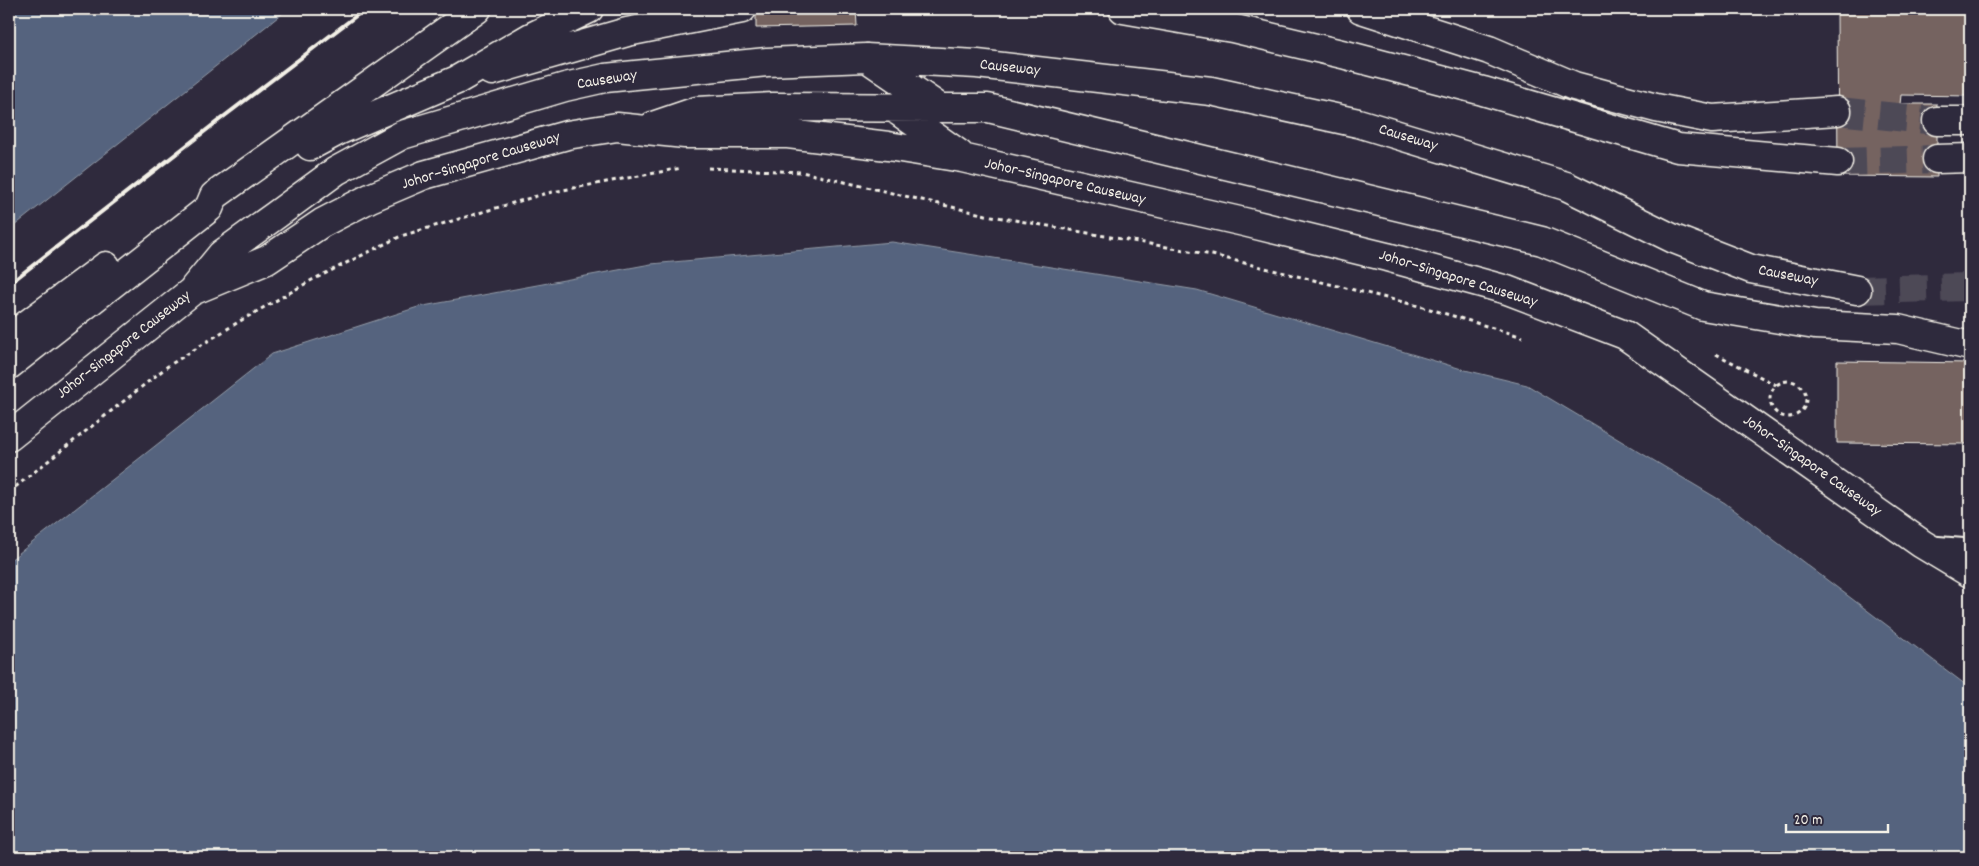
<svg xmlns="http://www.w3.org/2000/svg" width="1979" height="866" font-family="Dekko,sans-serif">
	<style>
		.water { fill: #54647e; stroke: #949ca8 }
		.building { fill: #746461; stroke: #f4f1e8 }
		.lines { fill: none; stroke-linecap: round; stroke-linejoin: round }
		.trunk-tunnel { stroke: #4d4857; stroke-width: 28; stroke-dasharray: 28 14; stroke-linecap: butt }
		.service-casing { stroke: #f4f1e8; stroke-width: 19 }
		.trunk-casing { stroke: #f4f1e8; stroke-width: 31 }
		.path { stroke: #f4f1e8; stroke-width: 3; stroke-dasharray: 4 4; stroke-linecap: butt }
		.service { stroke: #2f2a3d; stroke-width: 15 }
		.trunk { stroke: #2f2a3d; stroke-width: 28 }
		.rail { stroke: #f4f1e8; stroke-width: 4 }
		.labels { text-anchor: middle; dominant-baseline: central; stroke-width: 4.5; stroke-linejoin: round; paint-order: stroke }
		.street-label { font-size: 16px; fill: #f4f1e8; stroke: #2f2a3d }
	</style>
	<rect width="100%" height="100%" fill="#2f2a3d"/>
	<filter id="ink" filterUnits="userSpaceOnUse"><feTurbulence type="fractalNoise" baseFrequency=".02" numOctaves="2"/><feDisplacementMap in="SourceGraphic" scale="10" xChannelSelector="R" yChannelSelector="G"/><feConvolveMatrix kernelMatrix="1 2 1 2 8 2 1 2 1" color-interpolation-filters="sRGB"/></filter>
	<g filter="url(#ink)">
		<path class="water" d="M9 9H288L9 230Z
			M892 242 1197 290 1465 370 1527 385 1725 503 1970 688V857H9V561L272 354 418 307 651 264Z"/>
		<path class="building" d="M756 9H856L857 26 756 28Z
			M1837 9H1970V96L1901 95 1900 104H1937V177L1838 176Z
			M1837 361 1970 363V444L1837 443Z"/>
		<g class="lines">
			<path class="trunk-tunnel" d="M1837 111 1937 121
				M1838 162 1937 159
				M1857 290 1970 287"/>
			<g class="service-casing">
				<path id="service" d="M1932 544 1970 547"/>
			</g>
			<g class="trunk-casing">
				<path id="trunk" d="M1123 9 1232 28 1346 55 1483 91 1678 148 1838 162
					M1361 9 1489 50 1574 86 1656 108 1712 119 1837 111
					M867 58 940 108
					M492 71 627 32 742 9
					M894 108 959 154
					M1937 121H1970
					M653 126 697 111 773 107 988 108 1542 241 1703 306 1815 325 1898 329 1970 346
					M310 146 338 131 457 80 531 37 589 9
					M1937 159 1970 158
					M194 288 222 254 276 215 336 171 402 135 565 87 605 78 767 62 866 58 977 64 1211 91 1358 123 1566 186 1674 239 1751 269 1857 290
					M9 338 106 266
					M9 365 209 208 214 196 477 9
					M9 437 192 291 267 260 322 223 370 198 424 175 567 135 617 127 685 134H788L888 146 962 158 1244 222 1387 257 1507 290 1625 335 1922 544 1970 573"/>
			</g>
			<path class="path" d="M708 168 802 172 986 215 1212 255 1423 307 1523 337
				M1716 354 1776 385
				M1969 376 1970 384
				M1770 399a18 18 0 1 1 36 0a18 18 0 1 1-36 0Z
				M9 492 168 366 240 321 312 280 401 236 547 193 682 168"/>
			<use href="#service" class="service"/>
			<use href="#trunk" class="trunk"/>
			<path class="rail" d="M9 284 218 121 365 9"/>
		</g>
	</g>
	<g class="labels">
		<g class="street-label">
			<text transform="translate(1010 68) rotate(6)">Causeway</text>
			<text transform="translate(607 80) rotate(-9)">Causeway</text>
			<text transform="translate(1408 138) rotate(17)">Causeway</text>
			<text transform="translate(481 161) rotate(-17)">Johor–Singapore Causeway</text>
			<text transform="translate(1065 182) rotate(13)">Johor–Singapore Causeway</text>
			<text transform="translate(1788 276) rotate(11)">Causeway</text>
			<text transform="translate(1458 279) rotate(17)">Johor–Singapore Causeway</text>
			<text transform="translate(124 345) rotate(-38)">Johor–Singapore Causeway</text>
			<text transform="translate(1812 466) rotate(35)">Johor–Singapore Causeway</text>
		</g>
	</g>
	<rect width="1979" height="866" fill="none" stroke="#2f2a3d" stroke-width="30"/>
	<rect x="15" y="15" width="1949" height="836" fill="none" stroke="#f4f1e8" stroke-width="2" filter="url(#ink)"/>
	<path d="M1786 824v8h102v-8" fill="none" stroke="#f4f1e8" stroke-width="2.5"/>
	<text x="1794" y="824" font-size="15" fill="#f4f1e8" stroke="#2f2a3d" stroke-width="4" paint-order="stroke">20 m</text>
</svg>
